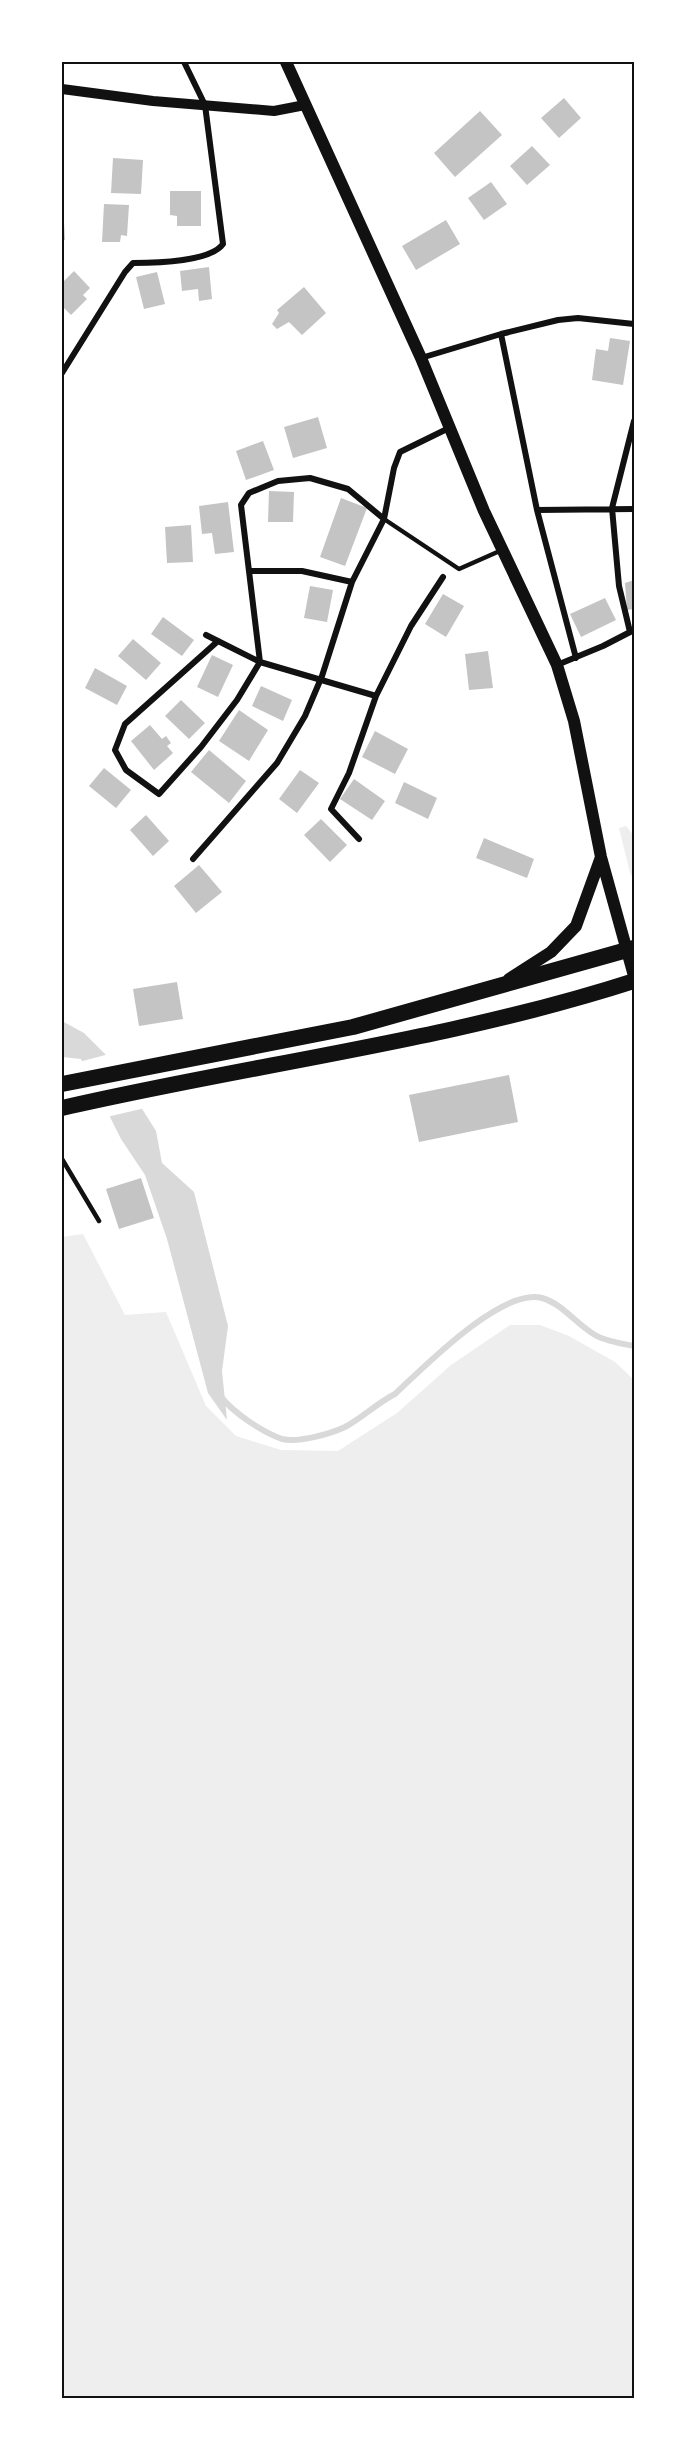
<svg xmlns="http://www.w3.org/2000/svg" width="696" height="2460" font-family="'Archivo Narrow',sans-serif">
	<style>
		.green { fill: #eee }
		.water { fill: #d9d9d9 }
		.pier { fill: #fff }
		.lines { fill: none; stroke-linecap: round; stroke-linejoin: round }
		.stream { stroke: #d9d9d9; stroke-width: 6 }
		.building { fill: #c4c4c4 }
		.service { stroke: #111; stroke-width: 4.5 }
		.minor { stroke: #111; stroke-width: 6 }
		.tertiary { stroke: #111; stroke-width: 10 }
		.secondary { stroke: #111; stroke-width: 12 }
		.trunk { stroke: #111; stroke-width: 16 }
		.neatline { fill: none; stroke: #111; stroke-width: 2 }
	</style>
	<rect width="100%" height="100%" fill="#fff"/>
	<path class="green" d="M626 826 634 836V880L630 873 619 828Z
		M83 1234 125 1315 166 1312 206 1406 236 1436 281 1450 338 1451 397 1413 451 1365 510 1325H540L569 1336 615 1362 634 1380V2398H62V1237Z"/>
	<path class="water" d="M62 1021 84 1033 112 1061 156 1131 162 1163 194 1192 228 1326 222 1371 227 1420 208 1393 167 1239 145 1175 121 1139 81 1059 62 1057Z"/>
	<path class="pier" d="M109 1054 114 1059 145 1108 107 1117 79 1062Z"/>
	<g class="lines">
		<path class="stream" d="M221 1397C234 1413 262 1432 282 1439 298 1443 330 1434 345 1427 362 1418 377 1403 395 1394 423 1368 502 1287 542 1298 563 1304 576 1324 595 1335 605 1341 623 1344 634 1346"/>
	</g>
	<path class="building" d="M564 98 581 118 559 138 541 118Z
		M480 111 502 135 455 177 434 153Z
		M532 146 550 165 527 185 510 166Z
		M113 158 143 160 141 194 111 193Z
		M491 182 507 204 484 220 468 198Z
		M170 191H201V226H177V216L170 215Z
		M62 204H63L65 240H62Z
		M104 204 129 205 127 236 121 235 120 242H102Z
		M446 220 460 244 416 270 402 246Z
		M209 267 212 299 199 301 198 289 182 291 180 271Z
		M74 271 90 288 83 295 87 299 71 315 62 306V283Z
		M157 272 165 304 144 309 136 277Z
		M304 287 326 313 302 335 289 322 277 329 272 324 279 313 277 310Z
		M610 338 630 341 623 385 592 380 596 349 608 351Z
		M318 417 327 448 293 458 284 427Z
		M263 441 274 470 246 480 236 451Z
		M269 491 294 492 293 522H268Z
		M341 498 367 508 345 566 320 557Z
		M228 502 234 552 215 554 212 533 202 534 199 506Z
		M191 525 193 562 167 563 165 527Z
		M634 580V609L627 610 625 583Z
		M310 586 333 590 327 622 304 618Z
		M443 594 464 606 446 637 425 624Z
		M605 598 616 620 581 637 570 614Z
		M163 617 194 640 182 656 151 634Z
		M133 639 161 663 146 680 118 656Z
		M488 651 493 688 469 690 465 654Z
		M212 655 233 665 218 697 197 687Z
		M95 668 127 686 117 705 85 688Z
		M261 686 292 700 283 721 252 706Z
		M181 700 205 723 189 739 165 716Z
		M239 710 268 730 249 761 219 741Z
		M150 725 162 739 166 736 171 743 167 746 173 753 154 770 131 741Z
		M375 731 408 749 395 774 362 757Z
		M209 750 246 781 229 803 191 772Z
		M104 768 131 790 116 808 89 786Z
		M300 770 319 783 297 813 279 799Z
		M354 779 385 801 372 820 340 799Z
		M404 782 437 798 428 819 395 803Z
		M146 815 169 841 153 856 130 830Z
		M321 819 347 845 330 862 304 835Z
		M484 838 534 859 527 878 476 858Z
		M199 865 222 892 196 913 174 886Z
		M177 982 183 1019 139 1026 133 989Z
		M509 1075 518 1122 419 1142 409 1095Z
		M141 1178 154 1218 119 1229 106 1189Z"/>
	<g class="lines">
		<path class="service" d="M384 519 459 569 502 550
			M62 1159 99 1221"/>
		<path class="minor" d="M501 334 537 510 576 658
			M421 358 501 334 558 320 578 318 634 324
			M62 373 125 272 133 263C154 263 210 262 223 244L205 105 184 62
			M537 510 634 509
			M249 571H302L352 582
			M630 632 619 586 612 508 634 421
			M206 635 260 662 376 696 411 626 443 577
			M218 641 125 724 115 750 126 770 159 794 201 747 237 700 260 662 241 505 249 493 278 481 310 478 348 489 384 519
			M557 665 603 646 634 630
			M359 839 331 809 349 773 376 696
			M193 859 277 763 305 716 322 676 352 582 384 519 394 468 400 452 449 428"/>
		<path class="tertiary" d="M62 89 153 101 274 111 305 105"/>
		<path class="secondary" d="M286 62 421 358 484 511 557 665 574 721 601 857 634 976
			M509 979 551 952 576 926 601 857"/>
		<path class="trunk" d="M62 1084 353 1027 634 948
			M62 1108C252 1064 448 1041 634 981"/>
	</g>
	<rect width="696" height="2460" fill="none" stroke="#ffffff" stroke-width="126"/>
	<rect x="63" y="63" width="570" height="2334" class="neatline"/>
</svg>
